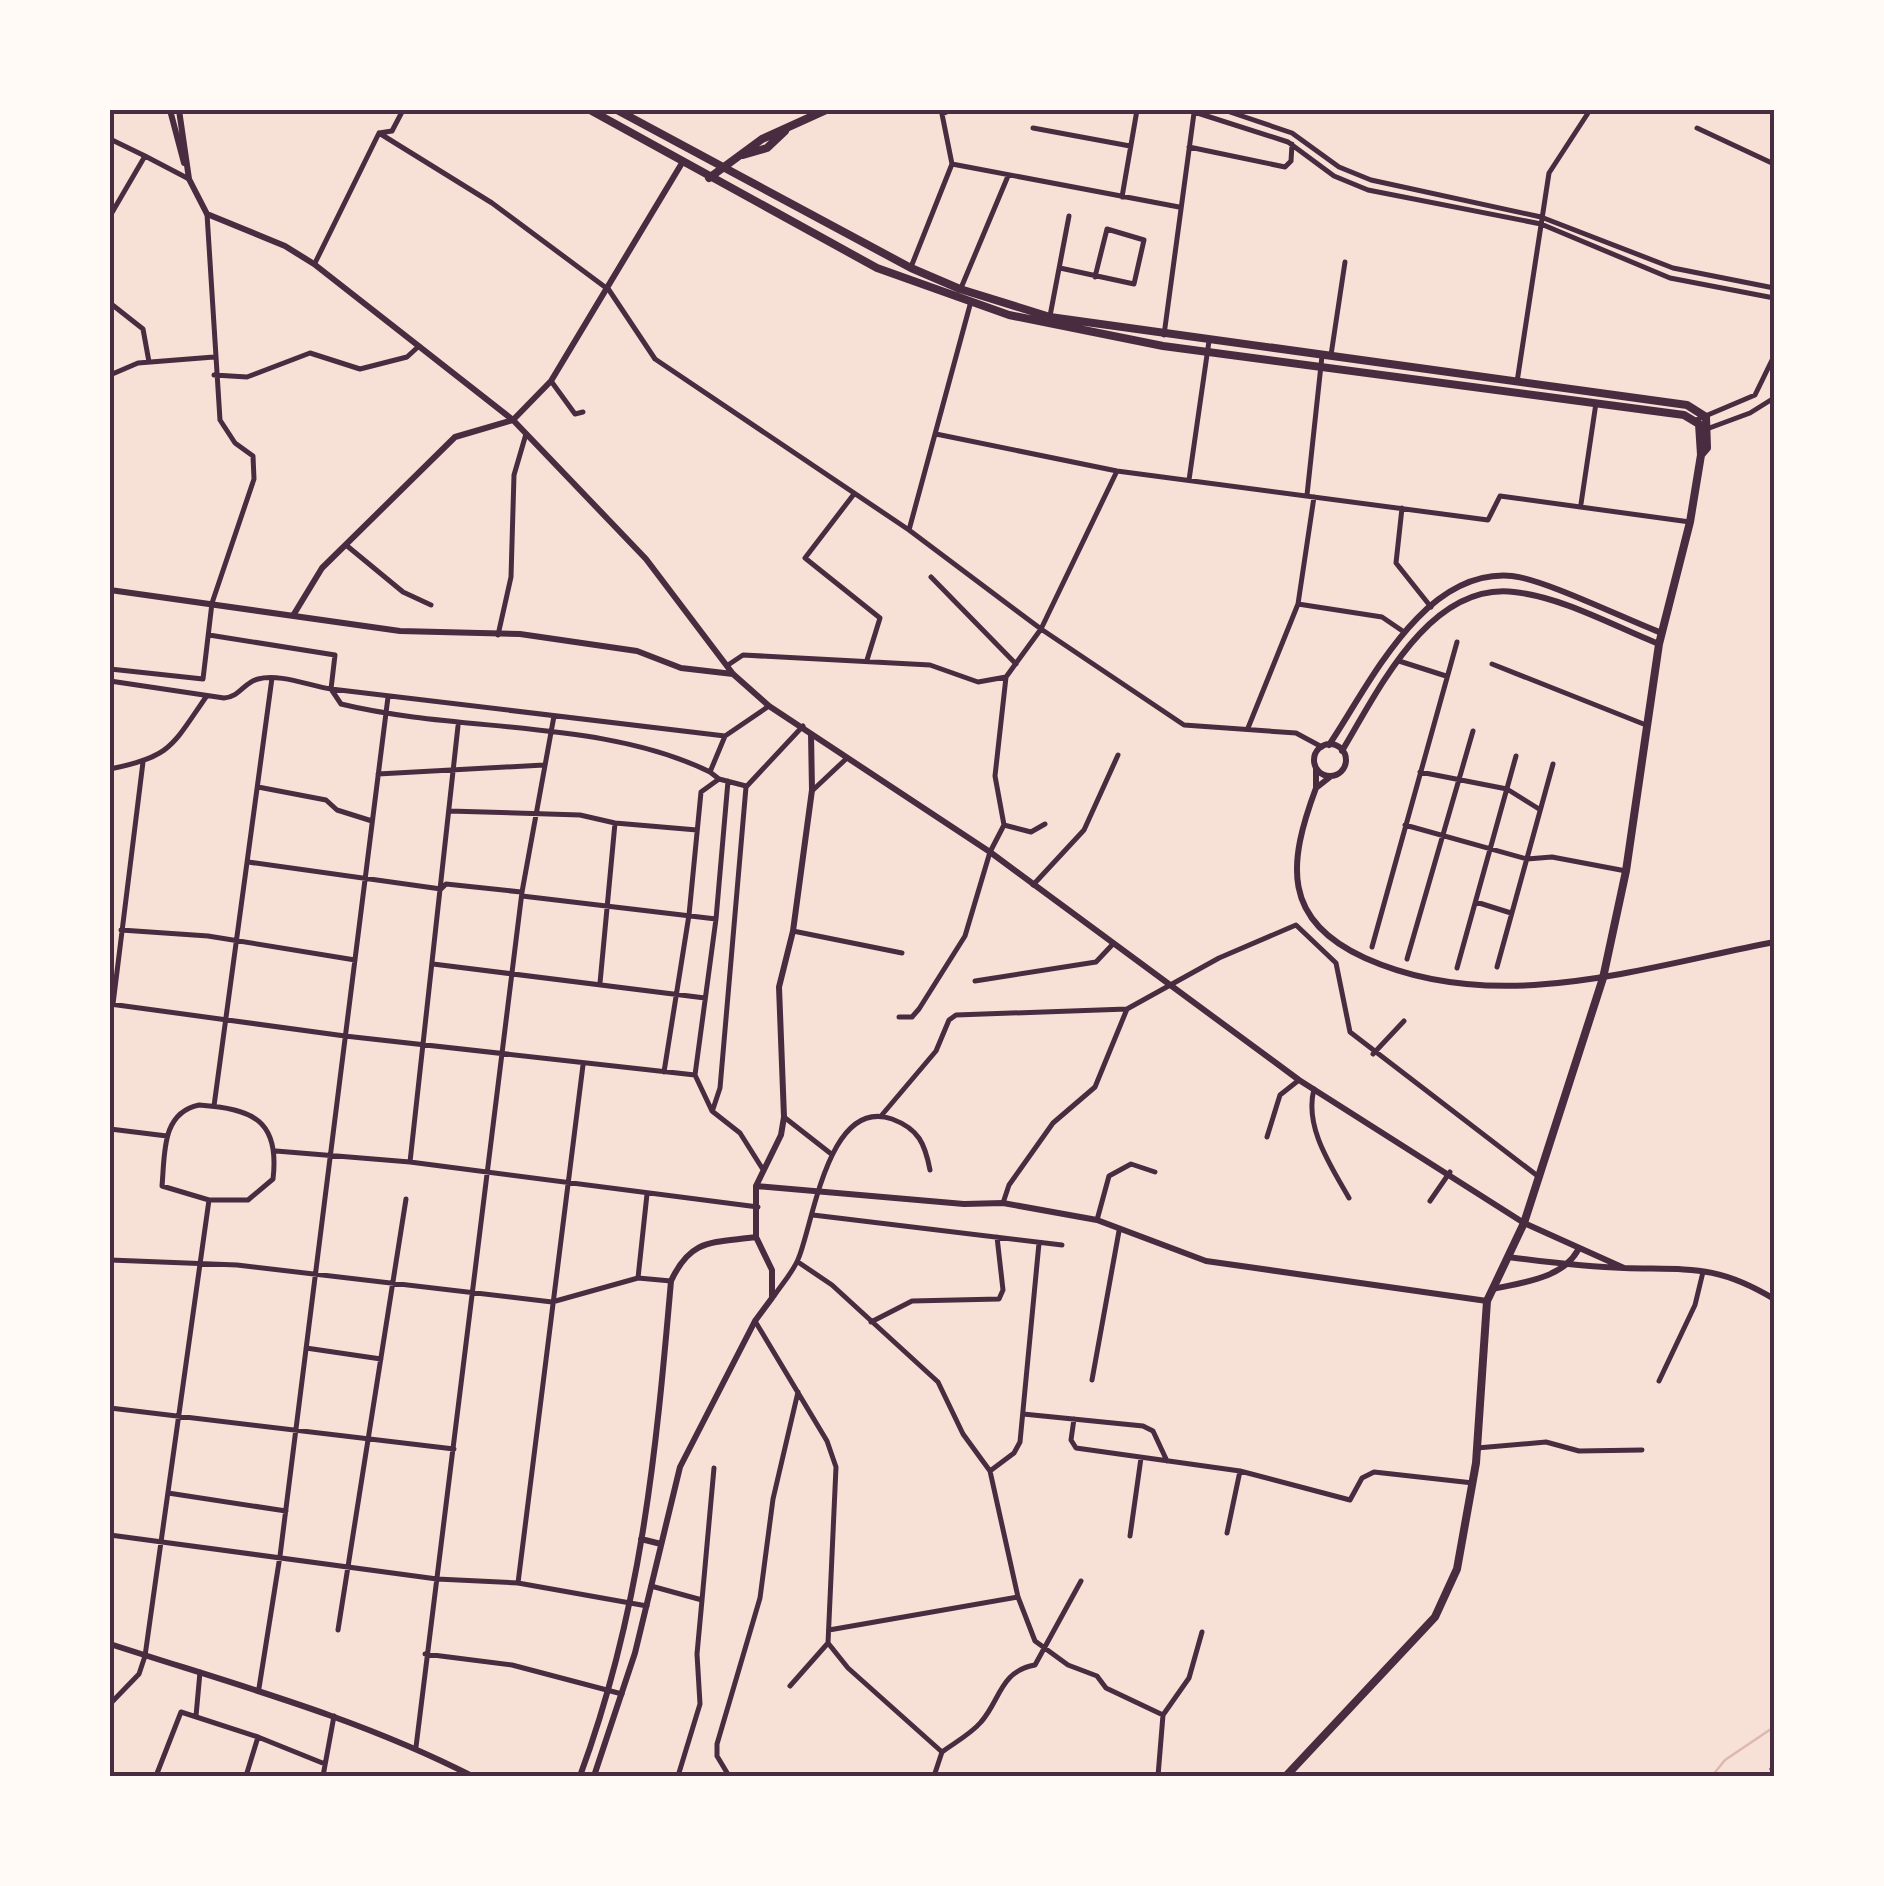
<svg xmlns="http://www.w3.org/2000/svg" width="1884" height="1886" font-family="'Asap Condensed',sans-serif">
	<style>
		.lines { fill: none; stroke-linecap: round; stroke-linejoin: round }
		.stream { stroke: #dcb8b0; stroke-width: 2.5 }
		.minor { stroke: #4a2c40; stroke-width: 5 }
		.tertiary { stroke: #4a2c40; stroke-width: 6 }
		.secondary { stroke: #4a2c40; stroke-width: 6 }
		.primary { stroke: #4a2c40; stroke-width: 8 }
		.neatline { fill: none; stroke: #4a2c40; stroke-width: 4 }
	</style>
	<rect width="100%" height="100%" fill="#f7e1d7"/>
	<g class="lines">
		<path class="stream" d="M1712 1776 1725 1760 1774 1727"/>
		<path class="minor" d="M1188 110 1288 142 1334 176 1368 190 1541 224 1670 278 1774 298
			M1224 110 1292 133 1339 167 1371 180 1541 217 1673 268 1774 288
			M1033 128 1130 146
			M1697 128 1774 164
			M379 133 492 203 609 290 655 359 909 530 1041 629 1184 725 1296 733 1322 747
			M110 139 145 156
			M1189 147 1285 167 1291 161 1292 144
			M952 164 1179 207
			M1122 197 1137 110
			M110 216 145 156 189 179
			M315 263 379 133 392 131 403 110
			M911 267 952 164 942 114 951 110
			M1060 268 1134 284 1144 240 1107 229 1095 277
			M961 288 1008 176
			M110 303 143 329 149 362
			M1050 316 1069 216
			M1164 335 1194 113
			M1331 355 1345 262
			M110 375 138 363 214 357
			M214 375 247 377 310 353 360 369 407 357 419 346
			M551 381 575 414 583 412
			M1517 382 1549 173 1590 110
			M1696 420 1755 395 1774 356
			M1704 430 1750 413 1774 398
			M936 434 1117 471 1488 520 1500 496 1690 522
			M1189 480 1209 341
			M854 494 805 558 880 618 867 660
			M1307 495 1322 356
			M1581 504 1596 403
			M1402 508 1396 563 1431 607
			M909 530 970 305
			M346 545 403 592 431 605
			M931 577 1016 664
			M1298 604 1382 617 1404 632
			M209 635 335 655 331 689 341 704C460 733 603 719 710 772
			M498 635 511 577 514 475 526 434
			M1399 661 1446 676
			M1492 664 1646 725
			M728 665 743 655 930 665 978 682 1006 677
			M110 669 203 679 212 603 254 479 253 456 235 443 220 420 207 214
			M110 681 224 698C240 697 244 682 258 679 279 673 310 686 331 689L725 736 769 706
			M1248 728 1298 604 1314 497
			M725 736 710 772 719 779 746 786
			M110 769C171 757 172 746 206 697
			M1420 772 1507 789 1539 809
			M378 774 544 765
			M728 781 716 919 695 1075 712 1111 740 1133 762 1168
			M258 787 326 800 337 810 372 821
			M813 790 847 758
			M449 811 580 815 615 823 697 830
			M1004 825 1031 832 1045 824
			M1405 825 1527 859 1552 857 1626 871
			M248 862 441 889 446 884 521 892
			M1033 885 1084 830 1118 755
			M522 896 716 919
			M1476 902 1511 913
			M121 930 208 936 355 960
			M793 931 902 953
			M1372 947 1457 642
			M1407 959 1473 731
			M433 964 705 998
			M1497 967 1553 764
			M1457 968 1516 756
			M975 981 1096 962 1112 945
			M600 983 615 823
			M110 1004 345 1036 695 1075
			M113 1004 143 762
			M899 1017H912L919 1009 965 936 990 852 1004 825 995 776 1006 677 1041 629 1117 471
			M1373 1054 1404 1021
			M664 1072 689 915 701 792 719 779
			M1314 1089C1304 1127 1331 1166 1349 1198
			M199 1105C253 1109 280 1120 273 1179L248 1200H209L162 1186C165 1154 161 1113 199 1105Z
			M214 1106 272 678
			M713 1109 720 1088 746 787 803 726
			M881 1116 936 1051 949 1020 956 1015 1127 1009 1219 958 1296 925 1336 963 1350 1032 1539 1177
			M784 1117 830 1153
			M110 1129 167 1136
			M1267 1137 1280 1095 1299 1080
			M276 1151 410 1162 758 1207
			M410 1162 458 726
			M1430 1201 1450 1172
			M1003 1203 1009 1185 1053 1123 1095 1087 1127 1009
			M813 1215 1062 1245
			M1097 1220 1109 1176 1131 1164 1155 1172
			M110 1260 237 1265 552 1302 638 1278 671 1281
			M798 1262 832 1285 938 1382 963 1434 990 1471 1018 1597 1035 1641 1068 1665 1097 1676 1106 1688 1163 1715
			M638 1278 647 1194
			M774 1296C782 1284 794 1271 799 1257 814 1219 829 1097 892 1119 919 1129 925 1144 930 1170
			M755 1321 827 1441 836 1467 828 1643 848 1668 942 1752 934 1776
			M871 1322 912 1301 999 1299 1003 1290 997 1237
			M306 1348 381 1359
			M1092 1380 1119 1231
			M1659 1381 1695 1305 1703 1272
			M110 1408 454 1449
			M1023 1414 1143 1426 1153 1431 1167 1461
			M1074 1419 1071 1440 1076 1448 1240 1471 1350 1500 1362 1478 1374 1472 1473 1483
			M1477 1448 1546 1442 1579 1451 1642 1450
			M990 1471 1014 1453 1020 1442 1039 1243
			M168 1493 286 1511
			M1227 1533 1240 1471
			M110 1535 437 1579 518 1583 647 1606
			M1130 1536 1141 1458
			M518 1583 583 1065
			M651 1586 702 1600 697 1654 700 1704 678 1776
			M702 1600 714 1468
			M338 1630 406 1199
			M829 1630 1018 1597
			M425 1654 512 1665 622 1694
			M790 1686 828 1643
			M259 1688 280 1556 388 697
			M110 1704 139 1674 145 1656 209 1200
			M196 1716 200 1672
			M416 1747 522 892 554 716
			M942 1752C954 1743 971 1734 981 1722 1000 1701 1000 1671 1035 1665L1081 1581
			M1772 1769 1774 1767
			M156 1776 181 1712 258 1737
			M246 1776 258 1737 325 1764
			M323 1776 334 1716
			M729 1776 717 1756V1744L760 1598 773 1499 798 1392
			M1158 1776 1163 1715 1189 1678 1202 1632"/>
		<path class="tertiary" d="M170 110 184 163
			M179 110 189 179 207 214 285 246 314 264 513 420 646 559 733 674 769 706 990 852 1299 1080 1524 1223 1624 1268
			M110 590 400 631 520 634 637 651 681 668 733 674
			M294 614 322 568 455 437 513 420 551 381 682 163
			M756 1186 964 1204 1003 1203 1097 1220 1206 1261 1487 1301
			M1508 1257C1546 1262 1585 1267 1624 1268 1689 1270 1716 1264 1774 1299
			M1493 1289C1523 1282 1562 1279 1578 1250
			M641 1539 661 1544
			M580 1776C641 1611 656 1454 671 1281 691 1238 712 1243 756 1237
			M594 1776 635 1653 680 1467 755 1321 772 1298V1270L756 1237V1186L781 1135 784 1117 779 987 793 931 812 790 811 734"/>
		<path class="secondary" d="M1314 760a16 16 0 1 1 32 0a16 16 0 1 1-32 0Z
			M1329 745C1370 684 1423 568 1512 576 1544 579 1627 620 1662 633
			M1342 751C1378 691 1429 582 1514 592 1562 597 1614 626 1659 644
			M1316 768V788L1330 777
			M1316 788C1288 863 1281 920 1365 958 1496 1017 1640 968 1774 942
			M110 1644C233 1684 357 1717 472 1776"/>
		<path class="primary" d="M590 110 877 268 1009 315 1163 346 1684 415 1699 424 1701 455
			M617 110 911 268 960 289 1050 317 1687 405 1706 417 1707 448 1701 455 1690 522 1659 644 1626 871 1603 978 1524 1223 1487 1301 1476 1463 1457 1569 1435 1617 1286 1776
			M743 155 767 148 785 131
			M709 178 762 139 826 110"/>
	</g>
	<rect width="1884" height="1886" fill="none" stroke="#fffaf5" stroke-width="225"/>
	<rect x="112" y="112" width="1660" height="1662" class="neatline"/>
</svg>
